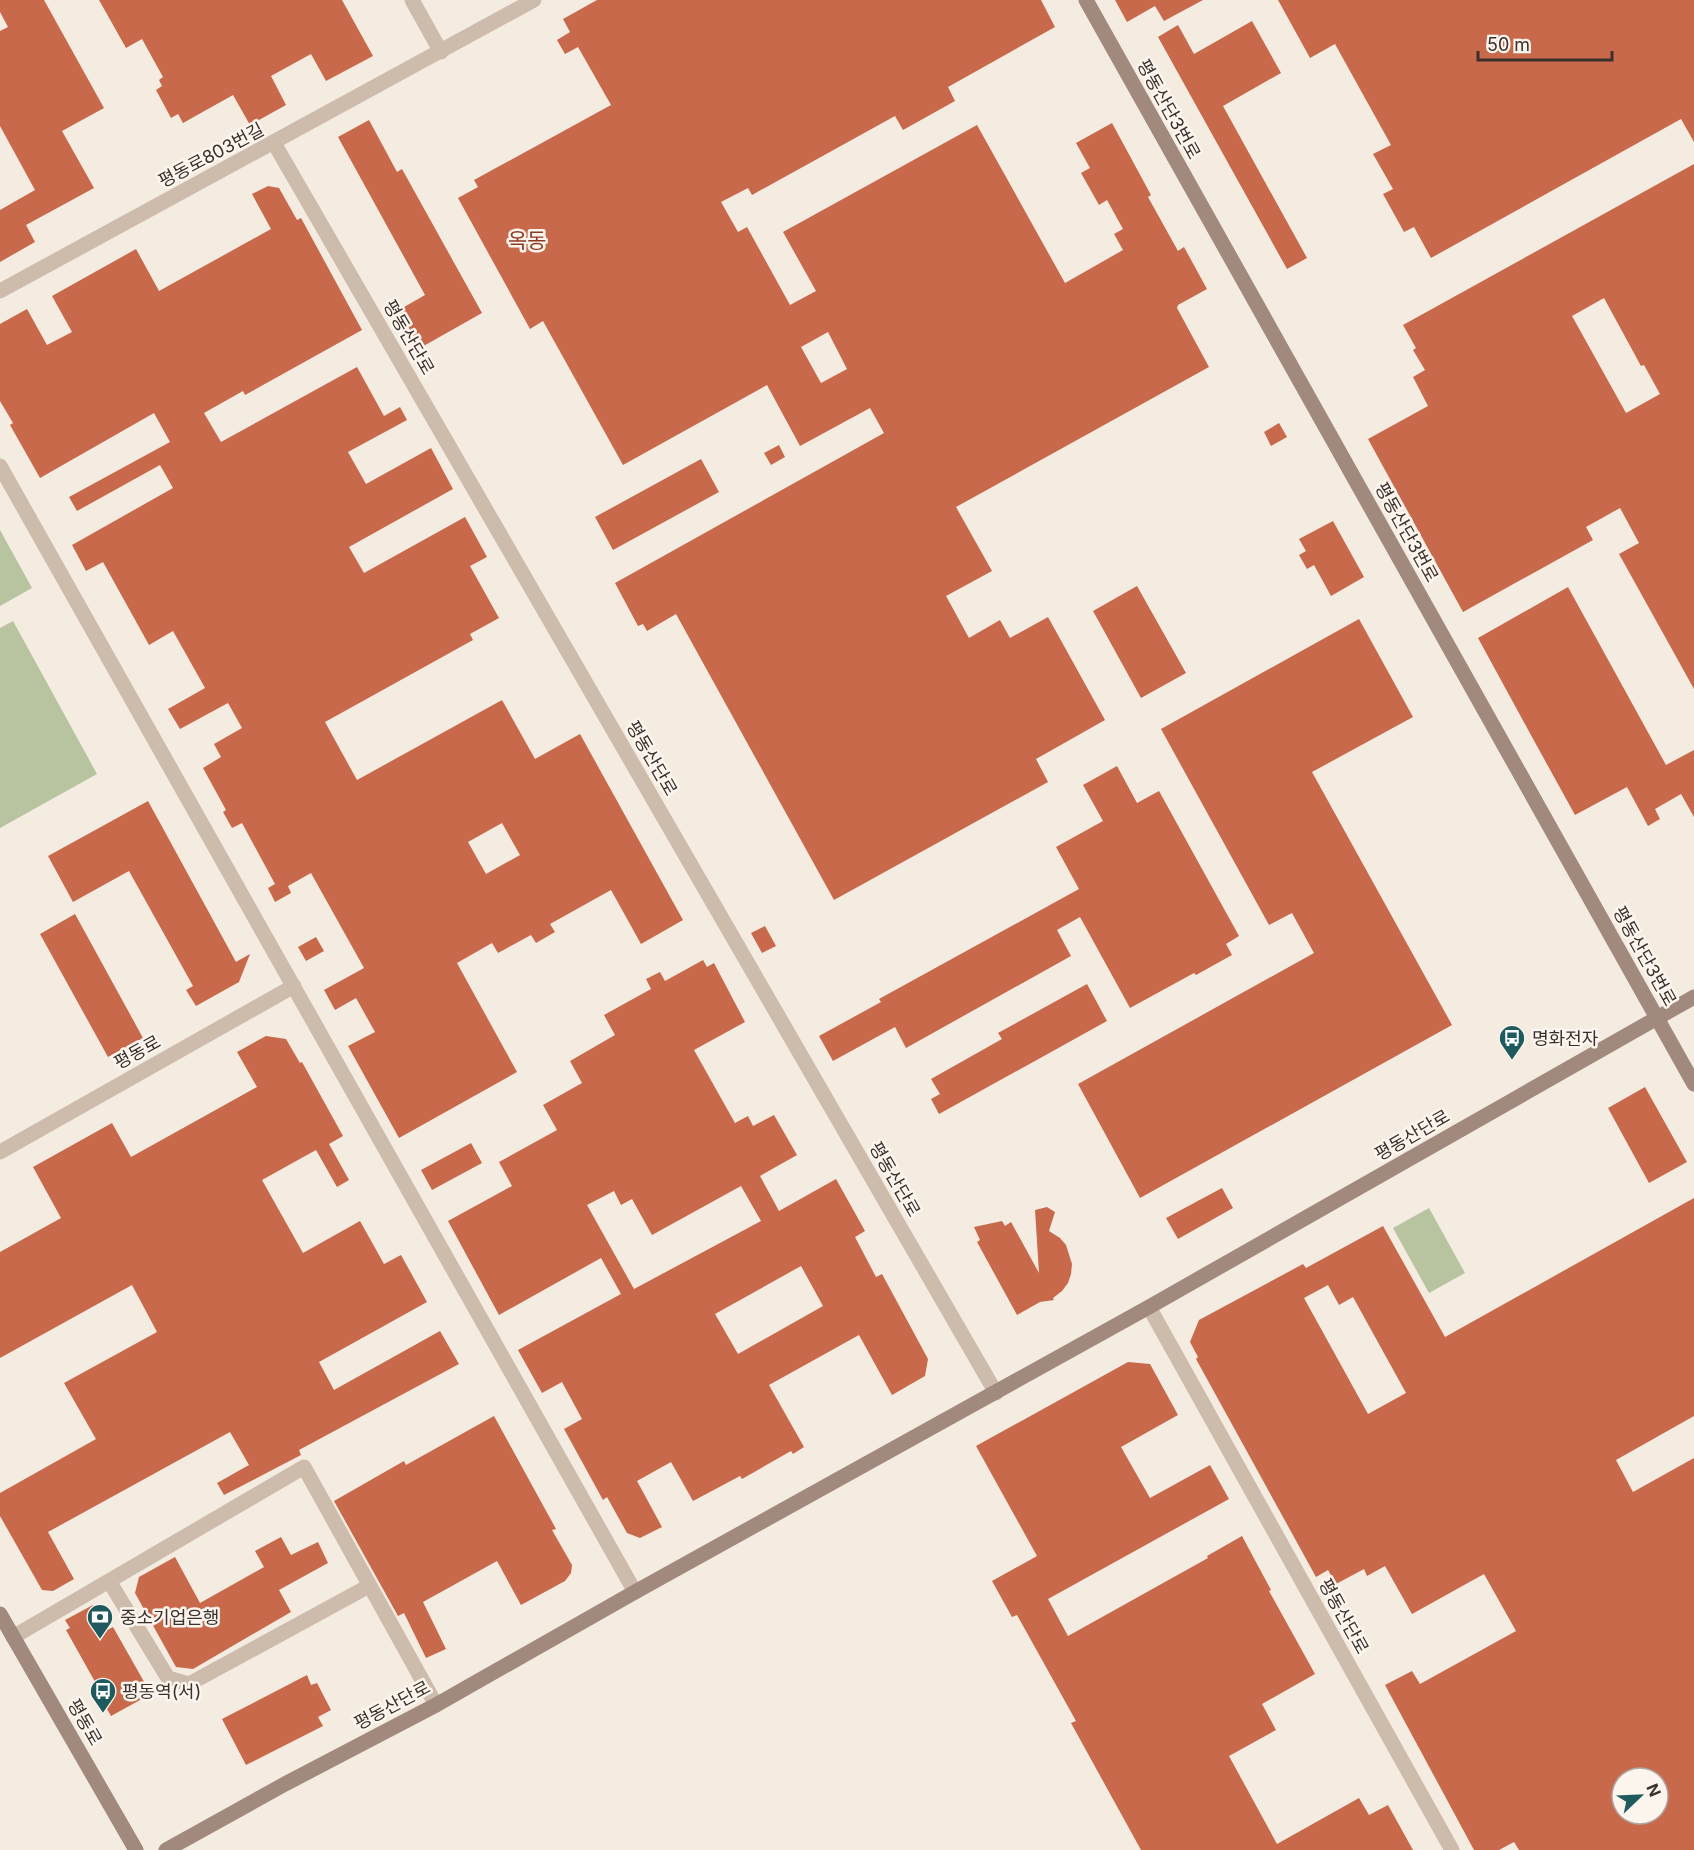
<svg xmlns="http://www.w3.org/2000/svg" width="1694" height="1850" font-family="Inter,'Noto Sans KR',sans-serif">
	<style>
		.green { fill: #b8c4a0 }
		.building { fill: #c8694b; fill-rule: evenodd }
		.lines { fill: none; stroke-linecap: round; stroke-linejoin: round }
		.street { stroke: #cdbbac; stroke-width: 15 }
		.secondary { stroke: #a18a7d; stroke-width: 15 }
		.labels { text-anchor: middle; dominant-baseline: central; stroke-width: 5; stroke-linejoin: round; paint-order: stroke }
		.street-label { font-size: 18px; fill: #3b302b; stroke: #fbf5ee }
		.poi-label { font-size: 18px; fill: #3b302b; stroke: #fbf5ee; text-anchor: start }
		.quarter-label { font-size: 21px; fill: #8c3b22; stroke: #fbf5ee }
	</style>
	<rect width="100%" height="100%" fill="#f4ebe1"/>
	<path class="green" d="M0 530 32 588 0 606Z
		M13 621 97 774 0 828V628Z
		M1429 1208 1465 1273 1429 1293 1393 1228Z"/>
	<path class="building" d="M0 0H44L104 108 62 131 94 188 26 225 35 242 0 262V210L35 190 0 126V31L8 27 0 12Z
		M99 0H342L373 56 326 81 311 54 271 76 286 105 250 125 233 95 183 123 178 114 171 118 156 90 162 86 159 80 163 77 142 39 126 48Z
		M597 0H1041L1055 27 948 87 955 101 903 130 895 116 752 195 748 188 721 202 738 232 747 227 790 305 816 291 783 232 977 125 1065 283 1123 250 1114 234 1123 229 1107 200 1099 205 1081 173 1090 168 1076 143 1112 123 1151 195 1148 197 1178 251 1184 247 1207 289 1178 305 1177 308 1209 367 956 507 992 571 946 596 969 638 1000 620 1010 638 1048 617 1105 720 1036 759 1048 782 834 900 676 614 647 631 643 624 638 626 615 583 884 433 870 408 800 446 767 385 623 465 543 321 530 329 458 198 478 187 474 180 611 105 578 47 565 54 557 40 570 32 563 19ZM828 332 847 369 821 383 801 347Z
		M1115 0H1203L1164 21 1155 6 1127 22Z
		M1278 0H1694V142L1681 119 1431 258 1414 227 1404 232 1383 194 1393 189 1373 154 1391 145 1335 44 1310 58Z
		M1252 21 1281 73 1223 106 1307 258 1287 269 1158 37 1178 25 1194 54Z
		M369 120 397 172 402 169 482 313 420 348 399 310 425 295 338 137Z
		M1694 164V689L1619 554 1639 543 1620 508 1586 527 1593 540 1463 612 1368 439 1428 406 1413 377 1425 370 1413 350 1416 348 1403 325ZM1604 298 1641 366 1644 365 1660 394 1626 413 1572 316Z
		M268 186 279 188 297 220 301 218 362 330 245 395 243 391 204 413 221 442 357 367 384 416 400 407 407 420 348 452 366 484 431 448 453 489 349 547 364 573 465 517 487 557 470 566 499 618 470 634 473 640 325 722 357 780 502 700 535 759 580 734 683 920 641 944 611 890 550 924 555 932 536 943 531 935 498 953 492 943 457 963 517 1072 399 1138 348 1046 375 1032 356 998 335 1010 324 990 364 968 311 873 288 886 291 893 275 902 268 888 275 884 242 823 232 828 223 812 226 810 203 768 221 757 214 744 242 728 228 703 180 729 168 709 205 688 173 631 149 645 103 562 86 571 72 545 173 488 160 465 77 511 69 497 170 442 154 413 40 478 10 425 13 423 0 401V324L27 309 47 345 72 332 52 296 136 249 159 291 271 229 252 194ZM502 823 520 855 486 874 468 842Z
		M1279 423 1287 437 1271 446 1264 432Z
		M779 445 785 457 771 465 764 453Z
		M701 459 719 492 613 550 595 517Z
		M1333 521 1364 577 1331 596 1314 565 1307 569 1299 555 1306 551 1299 539Z
		M1137 586 1186 673 1141 698 1093 611Z
		M1568 587 1666 765 1694 750V817L1681 794 1655 809 1660 819 1648 826 1627 787 1575 815 1532 737 1478 638Z
		M1359 619 1413 717 1312 772 1452 1025 1140 1198 1078 1084 1314 953 1292 913 1269 925 1161 729Z
		M1117 766 1137 803 1159 791 1239 936 1226 944 1232 955 1196 975 1194 973 1130 1008 1080 917 1057 930 1071 956 906 1048 895 1027 833 1061 819 1036 881 1002 879 999 1079 889 1056 847 1103 821 1083 785Z
		M148 801 236 962 250 954 239 982 196 1006 186 990 193 986 129 871 73 902 48 856Z
		M75 914 143 1038 108 1057 40 934Z
		M765 926 776 946 762 953 751 933Z
		M316 937 324 951 306 961 298 947Z
		M703 960 707 967 714 963 745 1022 694 1050 735 1123 748 1116 753 1126 774 1115 797 1155 760 1176 779 1211 836 1179 865 1231 855 1237 876 1277 882 1274 928 1359 925 1376 892 1395 859 1335 769 1385 804 1447 793 1454 791 1451 742 1479 740 1476 693 1501 671 1462 637 1481 662 1527 640 1538 627 1533 607 1497 603 1500 564 1429 582 1419 562 1382 542 1393 518 1350 621 1294 601 1258 499 1315 448 1221 512 1186 499 1162 557 1130 543 1105 582 1083 570 1061 615 1035 604 1015 651 989 646 979 660 972 665 981ZM741 1186 761 1221 634 1289 587 1205 614 1191 621 1205 632 1199 652 1235ZM801 1266 823 1306 738 1354 715 1314Z
		M1087 984 1107 1021 939 1114 931 1099 940 1094 931 1079 1002 1039 998 1033Z
		M266 1036 286 1039 300 1063 302 1062 343 1136 329 1144 349 1180 337 1187 316 1150 262 1180 303 1253 360 1221 384 1264 401 1255 427 1302 319 1362 334 1390 440 1331 459 1364 299 1450 301 1455 224 1495 217 1483 249 1465 230 1432 48 1532 74 1579 53 1591 42 1590 0 1516V1493L96 1439 64 1383 157 1332 132 1285 0 1358V1252L61 1218 33 1167 112 1123 131 1157 257 1087 237 1052Z
		M1645 1087 1687 1162 1649 1183 1608 1108Z
		M471 1143 482 1163 432 1190 421 1170Z
		M1222 1188 1233 1208 1178 1239 1166 1218Z
		M1694 1198V1416L1616 1460 1633 1492 1694 1458V1850H1519L1514 1842 1499 1850H1474L1385 1685 1412 1671 1420 1684 1516 1631 1484 1574 1412 1614 1385 1566 1367 1576 1364 1569 1336 1584 1328 1570 1316 1577 1196 1359 1198 1357 1190 1342 1199 1320 1303 1264 1306 1268 1383 1226 1445 1337ZM1328 1285 1339 1305 1353 1297 1406 1393 1368 1414 1304 1298ZM1622 1778H1658V1814H1622Z
		M1047 1207 1055 1212 1049 1231 1060 1238 1066 1245 1072 1264 1071 1274 1068 1283 1062 1291 1053 1298 1054 1300 1040 1302 1017 1315 977 1242 980 1240 974 1227 1002 1221 1005 1226 1011 1222 1039 1273 1035 1210Z
		M1128 1362 1150 1364 1178 1415 1121 1447 1150 1498 1210 1465 1229 1499 1048 1599 1068 1636 1208 1558 1207 1556 1242 1536 1271 1590 1269 1591 1315 1674 1262 1704 1276 1730 1229 1756 1277 1844 1359 1798 1369 1815 1388 1805 1413 1850H1141L1071 1723 1076 1721 1017 1615 1012 1617 992 1581 1037 1556 976 1446Z
		M494 1416 556 1529 552 1530 572 1565 571 1573 565 1581 521 1605 497 1561 423 1602 446 1649 426 1658 404 1613 398 1616 334 1501 404 1461 406 1465Z
		M281 1537 291 1555 318 1542 328 1563 279 1590 291 1612 193 1669 176 1667 135 1593 139 1577 175 1557 200 1603 264 1567 255 1551Z
		M93 1605 107 1630 113 1627 151 1694 111 1716 96 1690 99 1689 66 1630 70 1628 65 1620Z
		M307 1675 311 1685 317 1683 331 1710 318 1717 323 1726 246 1765 222 1719Z"/>
	<g class="lines">
		<path class="street" d="M412 0 441 52
			M274 143 996 1393
			M0 291 534 0
			M0 466 635 1592
			M0 1152 294 986
			M1149 1307 1452 1850
			M109 1581 168 1678 189 1684 369 1586
			M13 1637 304 1467 436 1705"/>
		<path class="secondary" d="M1086 0 1694 1084
			M0 1614 136 1850
			M166 1850 285 1784 436 1705 635 1592 1149 1307 1694 997"/>
	</g>
	<defs>
		<g id="bus-pin" transform="scale(1.35)"><path d="M0 17L-7.5 6A9.5 9.5 0 1 1 7.5 6Z" fill="#1f5a5e" stroke="#fbf5ee"/><path d="M-5-6H5V4H4V6H2V4H-2V6H-4V4H-5ZM-3.5-4V0h7V-4ZM-3.5 1.2v1.5H-2V1.2ZM2 1.2v1.5H3.5V1.2Z" fill="#fff"/></g>
		<g id="bank-pin" transform="scale(1.35)"><path d="M0 17L-7.5 6A9.5 9.5 0 1 1 7.5 6Z" fill="#1f5a5e" stroke="#fbf5ee"/><path d="M-6-4H6V4H-6ZM0-2.3a2.3 2.3 0 1 0 0 4.6a2.3 2.3 0 1 0 0-4.6Z" fill="#fff"/></g>
	</defs>
	<g fill-rule="evenodd">
		<use href="#bus-pin" x="1512" y="1038"/>
		<use href="#bank-pin" x="100" y="1617"/>
		<use href="#bus-pin" x="103" y="1691"/>
	</g>
	<g class="labels">
		<g class="street-label">
			<text transform="translate(1169 109) rotate(61)">평동산단3번로</text>
			<text transform="translate(211 155) rotate(-28)">평동로803번길</text>
			<text transform="translate(409 337) rotate(60)">평동산단로</text>
			<text transform="translate(1407 532) rotate(61)">평동산단3번로</text>
			<text transform="translate(652 758) rotate(60)">평동산단로</text>
			<text transform="translate(1645 956) rotate(61)">평동산단3번로</text>
			<text transform="translate(137 1052) rotate(-29)">평동로</text>
			<text transform="translate(1412 1135) rotate(-30)">평동산단로</text>
			<text transform="translate(895 1179) rotate(60)">평동산단로</text>
			<text transform="translate(1344 1616) rotate(61)">평동산단로</text>
			<text transform="translate(392 1705) rotate(-28)">평동산단로</text>
			<text transform="translate(85 1722) rotate(60)">평동로</text>
		</g>
		<g class="poi-label">
			<text x="1532" y="1038">명화전자</text>
			<text x="120" y="1617">중소기업은행</text>
			<text x="122" y="1691">평동역(서)</text>
		</g>
		<g class="quarter-label">
			<text x="527" y="240">옥동</text>
		</g>
	</g>
	<g transform="translate(1640 1796) rotate(67)"><circle r="28" fill="#fbf5ee" stroke="#aea6a0" stroke-width="1.5"/>
	<path d="M0-4.5L10 22L0 15L-10 22Z" fill="#1f5a5e"/>
	<text y="-9" font-size="16" font-weight="bold" text-anchor="middle" fill="#3b302b">N</text>
	</g>
	<path d="M1478 51v9h134v-9" fill="none" stroke="#3b302b" stroke-width="3"/>
	<text x="1487" y="51" font-size="18" fill="#3b302b" stroke="#fbf5ee" stroke-width="4.5" paint-order="stroke">50 m</text>
</svg>
